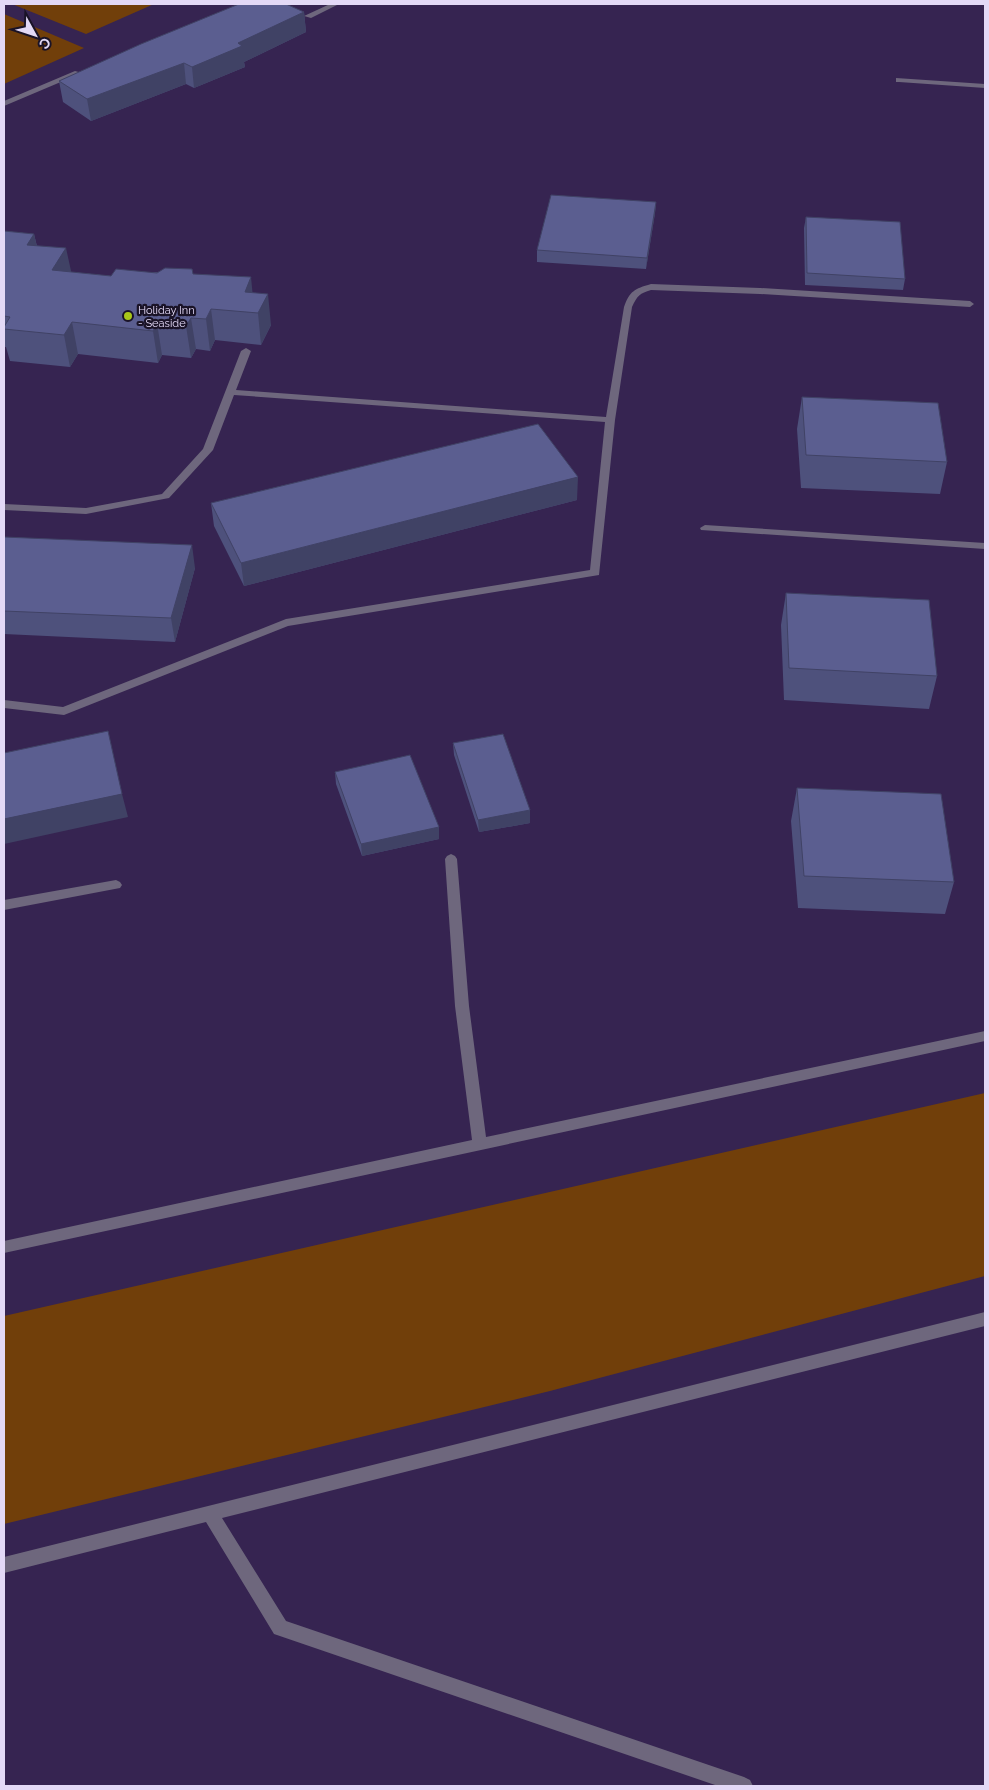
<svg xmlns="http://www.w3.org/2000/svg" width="989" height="1790" font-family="Raleway,sans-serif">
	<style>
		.green { fill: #713f0a }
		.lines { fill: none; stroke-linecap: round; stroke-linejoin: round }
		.minor { fill: #6e677d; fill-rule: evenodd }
		.wall { fill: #4e517c }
		.shaded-wall { fill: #404265 }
		.building { fill: #5b5e90; stroke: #404265 }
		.poi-dot { fill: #a9c71a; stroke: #1a1327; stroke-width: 2 }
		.labels { text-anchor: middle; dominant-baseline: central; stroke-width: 4.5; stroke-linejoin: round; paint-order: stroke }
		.far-poi-label { font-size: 11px; fill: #e3d9f6; stroke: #1a1327; text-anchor: start }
	</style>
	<rect width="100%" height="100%" fill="#362451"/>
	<path class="green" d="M12 4H154L86 34Z
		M4 14 84 48 4 84Z
		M985 1093V1276L550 1391 4 1524V1316Z"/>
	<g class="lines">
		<path class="minor" d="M330 4H339L311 18 304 16Z
			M75 71 82 73 4 106V101Z
			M896 78 985 84V88L899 82H896Z
			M651 284 760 288 970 301 974 304 970 307 760 294 651 290C640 293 637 296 632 307L615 420 599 575 288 626 64 715 4 708V700L63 707 286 619 590 570 605 422 234 395 213 450 169 498 86 514 4 510V504L86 508 162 494 203 449 241 351 246 348 251 351 236 390 606 417 624 307C630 291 634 289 651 284Z
			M705 525 985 543V549L701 530 700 528Z
			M451 854 455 856 457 859 469 1006 486 1137 985 1031V1041L4 1253V1241L472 1140 455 1006 445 859 447 856Z
			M116 880 120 882 122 885 120 888 4 910V900Z
			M985 1312V1326L222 1518 286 1621 744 1777 750 1780 753 1786H718L274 1634 206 1522 4 1573V1557Z"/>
	</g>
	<path class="wall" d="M304 12 306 32 244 62 245 67 194 88 186 84 91 121 63 102 59 81Z
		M656 202 655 213 646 269 537 262V250Z
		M806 217 905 279 903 290 805 285 804 228Z
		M4 231 34 234 37 246 71 272 111 276 192 269 193 274 252 292 271 325 261 345 215 340 210 351 196 349 191 358 162 355 158 363 78 354 70 367 10 361 6 347H4Z
		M802 397 947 462 940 494 801 488 797 429Z
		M577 500 244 586 214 526 211 503Z
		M4 537 195 568 175 642 4 634Z
		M786 593 937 676 929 709 784 700 781 625Z
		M453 743 530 810V823L479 832 454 755Z
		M335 772 439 827V839L362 856 336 784Z
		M797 788 954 882 945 914 798 908 791 821Z"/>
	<path class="shaded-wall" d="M304 12 306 32 244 62 245 67 194 88 192 67 238 43Z
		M184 63 186 84 91 121 87 99Z
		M656 202 655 213 646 269 647 258Z
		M34 234 41 265 27 245Z
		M66 248 73 280 52 270Z
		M251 277 254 308 245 292Z
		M268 294 271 325 261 345 258 313Z
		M211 309 215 340 210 351 206 319Z
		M191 318 196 349 191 358 186 326Z
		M72 322 78 354 70 367 64 335Z
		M157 323 162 355 158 363 153 331Z
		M578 477 577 500 244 586 241 563Z
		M192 545 195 568 175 642 171 618Z
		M122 794 128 817 4 844V819Z
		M530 810V823L479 832 478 820Z
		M439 827V839L362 856 361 844Z"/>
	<path class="building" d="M239 4H286L304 12 238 43 242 46 192 67 184 63 87 99 59 81 141 44Z
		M551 195 656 202 647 258 537 250Z
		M806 217 900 222 905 279 807 273Z
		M4 231 34 234 27 245 66 248 52 270 111 276 116 269 157 273 165 268 192 269 193 274 251 277 245 292 268 294 258 313 211 309 206 319 191 318 186 326 157 323 153 331 72 322 64 335 4 329V327L10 317 4 316Z
		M802 397 938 403 947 462 806 455Z
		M538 424 578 477 241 563 211 503Z
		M4 537 192 545 171 618 4 611Z
		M786 593 929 600 937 676 789 668Z
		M108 731 122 794 4 819V753Z
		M503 734 530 810 478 820 453 743Z
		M410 755 439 827 361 844 335 772Z
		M797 788 941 794 954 882 804 876Z"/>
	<circle class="poi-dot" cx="128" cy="316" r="5"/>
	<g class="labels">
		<g class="far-poi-label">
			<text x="138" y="310">Holiday Inn<tspan x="138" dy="13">- Seaside</tspan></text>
		</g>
	</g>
	<rect width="989" height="1790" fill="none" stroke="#e3d9f6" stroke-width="10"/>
	<g transform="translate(35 35) rotate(130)" stroke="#1a1327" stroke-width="4" paint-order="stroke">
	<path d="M0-4L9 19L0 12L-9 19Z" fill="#e3d9f6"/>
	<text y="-8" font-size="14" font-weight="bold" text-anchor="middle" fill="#e3d9f6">С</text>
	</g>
</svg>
